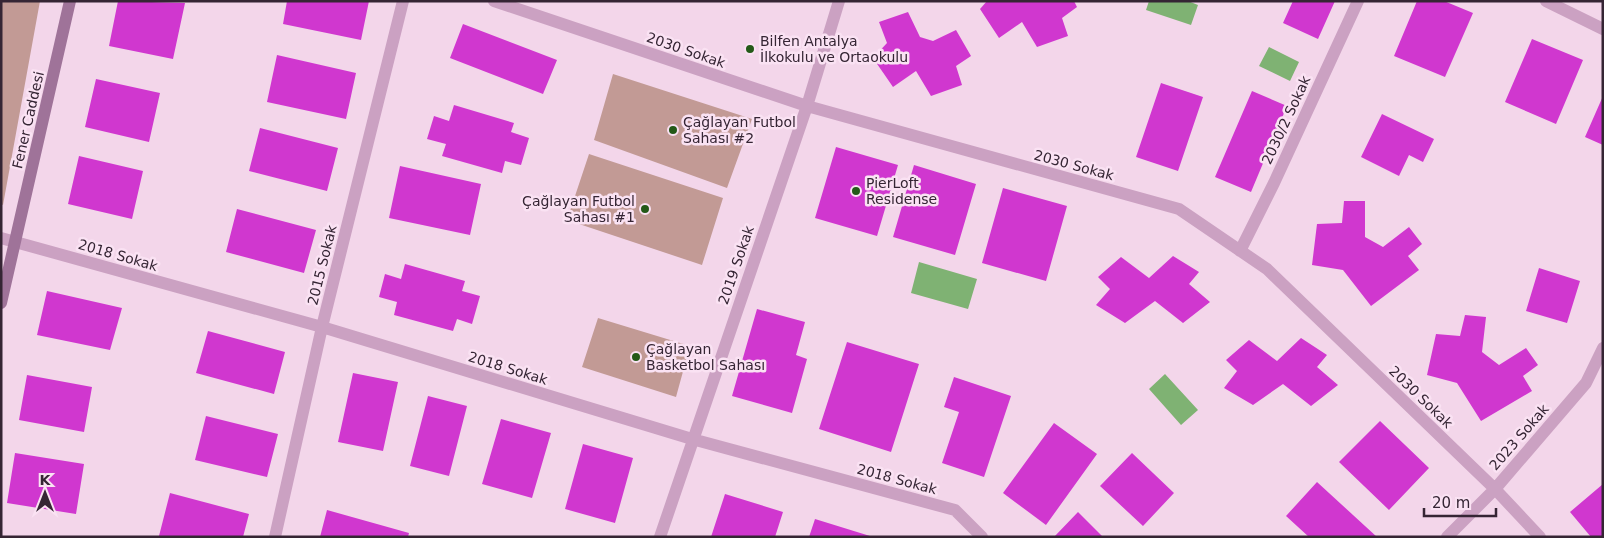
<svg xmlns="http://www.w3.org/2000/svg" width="1604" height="538" font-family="'DejaVu Sans',sans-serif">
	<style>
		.green { fill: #c29a95 }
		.water { fill: #7fb273 }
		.building { fill: #d037cf }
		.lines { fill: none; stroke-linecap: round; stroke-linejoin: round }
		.street { stroke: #cba1c2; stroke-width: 12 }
		.secondary { stroke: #9f7399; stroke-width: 12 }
		.poi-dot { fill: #235917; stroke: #fae2f3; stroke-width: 2 }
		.labels { text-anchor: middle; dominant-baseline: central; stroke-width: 5; stroke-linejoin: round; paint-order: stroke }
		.poi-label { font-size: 14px; fill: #352534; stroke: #fae2f3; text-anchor: start }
		.street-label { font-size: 14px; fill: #352534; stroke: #fae2f3 }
	</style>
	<rect width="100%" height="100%" fill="#f3d6ea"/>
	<path class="green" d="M1 1H40L3 205 1 204Z
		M613 74 752 119 727 188 594 140Z
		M589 154 723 198 702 265 567 220Z
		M598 318 690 346 676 397 582 367Z"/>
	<path class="water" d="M1149 1H1188L1198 5 1191 25 1146 10Z
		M1269 47 1299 62 1290 81 1259 66Z
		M919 262 977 279 968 309 911 293Z
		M1165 374 1198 410 1181 425 1149 389Z"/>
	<path class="building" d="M118 1 185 3 173 59 109 46Z
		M287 1H369L361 40 283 24Z
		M987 1H1074L1077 7 1062 18 1068 36 1037 47 1022 22 999 38 980 9Z
		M1293 1H1335L1318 39 1283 23Z
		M1417 1H1444L1473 13 1445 77 1394 56Z
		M908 12 920 37 933 41 956 30 971 56 956 66 962 85 931 96 916 71 893 87 873 58 887 43 879 22Z
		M463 24 557 60 543 94 450 58Z
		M1532 39 1583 60 1556 124 1505 102Z
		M277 55 356 73 346 119 267 102Z
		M96 79 160 93 149 142 85 127Z
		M1161 83 1203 97 1178 171 1136 157Z
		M1252 91 1287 106 1251 192 1215 177Z
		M1603 96V145L1585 137Z
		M454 105 514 123 511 132 529 138 521 165 505 161 502 173 442 156 446 144 427 139 434 116 449 121Z
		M1382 114 1434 139 1423 162 1409 155 1399 176 1361 157Z
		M260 128 338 148 327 191 249 171Z
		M836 147 898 165 877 236 815 218Z
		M79 156 143 171 132 219 68 204Z
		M914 165 976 184 955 255 893 237Z
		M400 166 481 184 470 235 389 218Z
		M1003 188 1067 206 1046 281 982 263Z
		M1344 201H1365V237L1383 247 1409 227 1422 244 1408 256 1419 270 1371 306 1343 270 1312 265 1317 224 1342 223Z
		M237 209 316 230 304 273 226 252Z
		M1173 256 1199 272 1189 284 1210 302 1183 323 1155 301 1125 323 1096 305 1110 289 1098 277 1121 257 1149 278Z
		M405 264 465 281 462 291 480 296 472 324 457 319 453 331 394 315 397 302 379 297 385 274 401 279Z
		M1539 268 1580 281 1567 323 1526 311Z
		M47 291 122 308 110 350 37 335Z
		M757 309 805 322 796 355 807 359 792 413 732 396Z
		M1465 315 1486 317 1482 352 1499 365 1526 348 1538 365 1523 376 1532 391 1481 421 1457 383 1427 375 1436 334 1460 336Z
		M208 331 285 352 274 394 196 373Z
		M1301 338 1327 355 1317 367 1338 385 1311 406 1283 384 1253 405 1224 388 1237 371 1226 360 1249 340 1277 361Z
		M847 342 919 364 891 452 819 429Z
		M353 373 398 382 383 451 338 442Z
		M27 375 92 387 84 432 19 420Z
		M954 377 1011 396 984 477 942 463 959 412 944 407Z
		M428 396 467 406 449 476 410 466Z
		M206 416 278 434 267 477 195 460Z
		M501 419 551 433 532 498 482 484Z
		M1380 421 1429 468 1389 510 1339 462Z
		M1054 423 1097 454 1046 525 1003 493Z
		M583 444 633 458 615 523 565 509Z
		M15 453 84 464 76 514 7 503Z
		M1132 453 1174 493 1143 526 1100 486Z
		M1317 482 1377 537H1309L1286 516Z
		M1603 484V537H1591L1570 512Z
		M170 493 249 514 243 537 159 536Z
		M725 494 783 512 775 537H711Z
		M327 510 409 533 408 537H320Z
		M1078 512 1103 537H1054Z
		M815 519 870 536V537H809Z"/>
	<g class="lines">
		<path class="street" d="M494 1 807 106 1179 209 1267 269 1495 489 1540 537
			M1546 1 1603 29
			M1 238 322 327 692 439 955 510 982 537
			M1240 251 1274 183 1358 1
			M275 537 322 327 403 1
			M660 537 807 106 839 1
			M1447 537 1495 489 1586 383 1603 348"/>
		<path class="secondary" d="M1 303 70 1"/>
	</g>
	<g class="poi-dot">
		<circle cx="750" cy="49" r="5"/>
		<circle cx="673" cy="130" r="5"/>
		<circle cx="856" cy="191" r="5"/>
		<circle cx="645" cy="209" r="5"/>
		<circle cx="636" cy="357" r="5"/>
	</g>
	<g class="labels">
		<g class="poi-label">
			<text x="760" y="41">Bilfen Antalya<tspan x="760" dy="16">İlkokulu ve Ortaokulu</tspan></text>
			<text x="683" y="122">Çağlayan Futbol<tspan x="683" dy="16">Sahası #2</tspan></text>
			<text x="866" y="183">PierLoft<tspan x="866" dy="16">Residense</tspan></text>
			<text x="635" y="201" text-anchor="end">Çağlayan Futbol<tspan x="635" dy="16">Sahası #1</tspan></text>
			<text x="646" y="349">Çağlayan<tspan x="646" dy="16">Basketbol Sahası</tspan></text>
		</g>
		<g class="street-label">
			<text transform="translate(686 50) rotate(19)">2030 Sokak</text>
			<text transform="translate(28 120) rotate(-77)">Fener Caddesi</text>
			<text transform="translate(1286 120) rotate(-65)">2030/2 Sokak</text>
			<text transform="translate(1074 165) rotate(15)">2030 Sokak</text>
			<text transform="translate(118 255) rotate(16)">2018 Sokak</text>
			<text transform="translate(322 265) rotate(-76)">2015 Sokak</text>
			<text transform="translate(736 265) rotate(-71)">2019 Sokak</text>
			<text transform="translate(508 368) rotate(17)">2018 Sokak</text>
			<text transform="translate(1421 397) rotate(44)">2030 Sokak</text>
			<text transform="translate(1519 437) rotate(-49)">2023 Sokak</text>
			<text transform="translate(897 479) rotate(15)">2018 Sokak</text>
		</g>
	</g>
	<rect width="1604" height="538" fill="none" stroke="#352534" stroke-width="5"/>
	<g transform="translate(45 493)" stroke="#fae2f3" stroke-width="4" paint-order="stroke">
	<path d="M0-4L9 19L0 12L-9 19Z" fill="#352534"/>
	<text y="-8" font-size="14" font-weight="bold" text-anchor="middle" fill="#352534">K</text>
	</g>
	<path d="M1424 508v8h72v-8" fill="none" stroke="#352534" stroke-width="2.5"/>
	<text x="1432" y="508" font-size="15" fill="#352534" stroke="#fae2f3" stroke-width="4" paint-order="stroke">20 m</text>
</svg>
